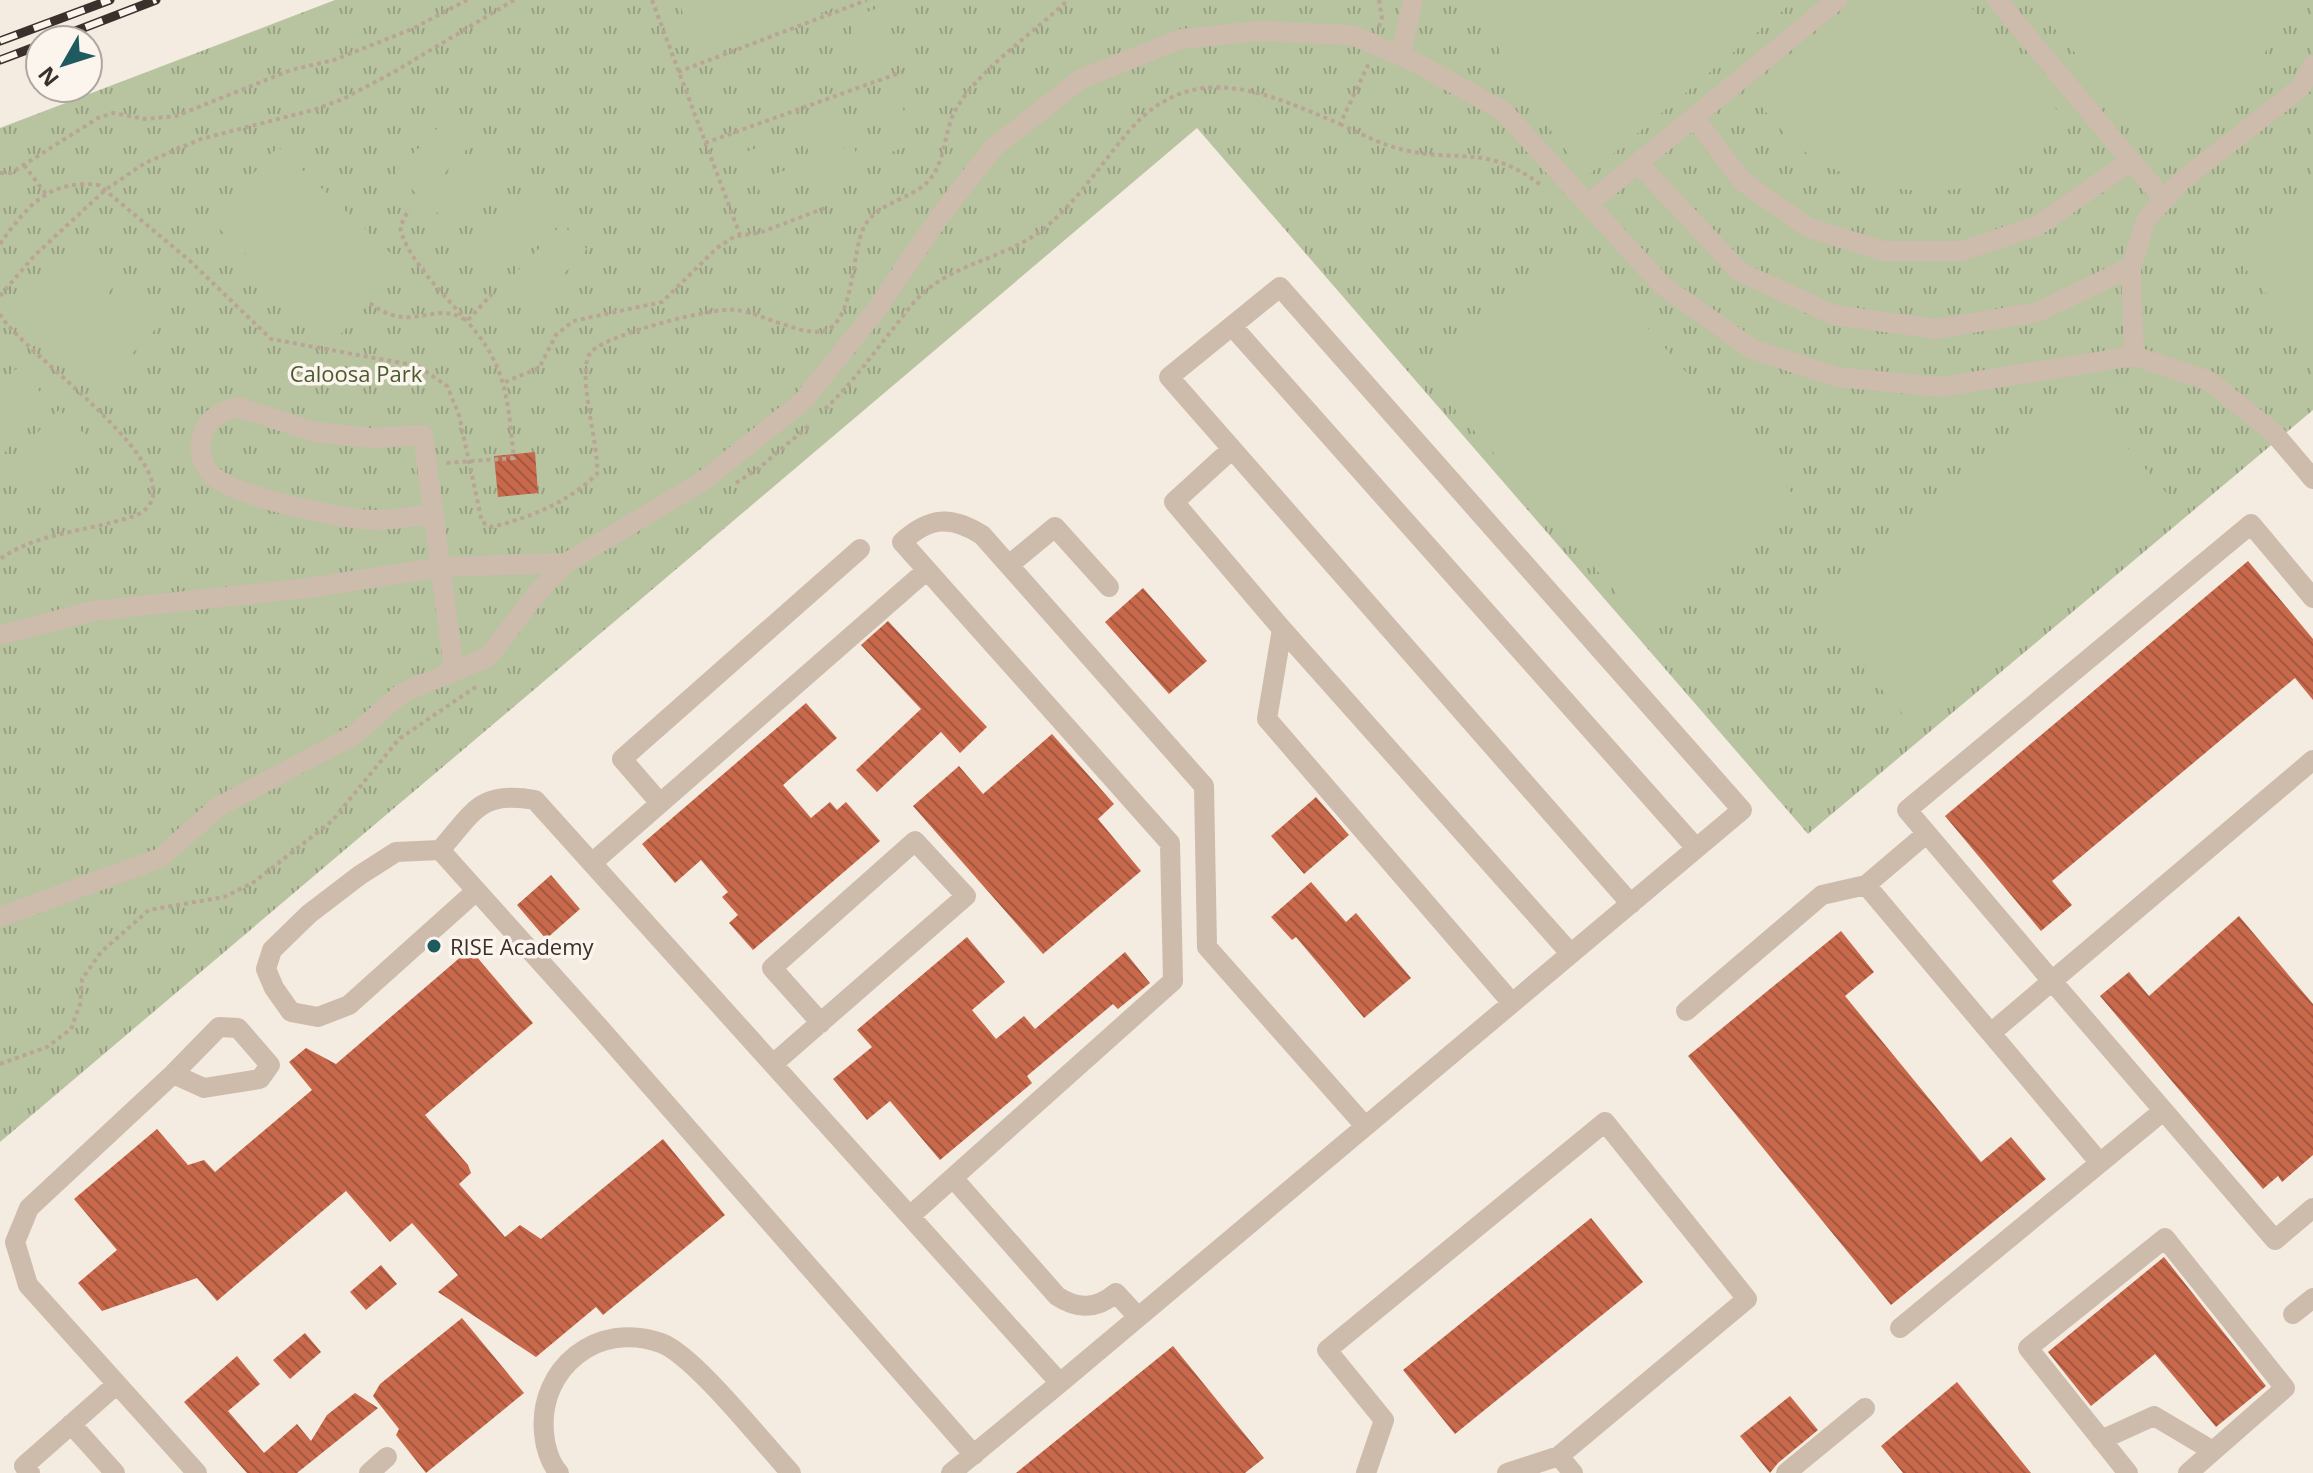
<svg xmlns="http://www.w3.org/2000/svg" width="2313" height="1473" font-family="'Open Sans',sans-serif">
	<style>
		.grass { fill: url(#grass-tufts) }
		.pitch { fill: #b8c4a0 }
		.building { fill: url(#building-back-hatch) }
		.lines { fill: none; stroke-linecap: round; stroke-linejoin: round }
		.path { stroke: #b9a596; stroke-width: 4; stroke-dasharray: 4 4; stroke-linecap: butt }
		.minor { stroke: #cdbbac; stroke-width: 20 }
		.rail-casing { stroke: #3b302b; stroke-width: 9 }
		.rail { stroke: #fbf5ee; stroke-width: 6; stroke-dasharray: 18; stroke-linecap: butt }
		.poi-dot { fill: #1f5a5e; stroke: #fbf5ee; stroke-width: 3 }
		.labels { text-anchor: middle; dominant-baseline: central; stroke-width: 7; stroke-linejoin: round; paint-order: stroke }
		.park-label { font-size: 22px; fill: #4a5a2e; stroke: #fbf5ee }
		.poi-label { font-size: 22px; fill: #3b302b; stroke: #fbf5ee; text-anchor: start }
	</style>
	<defs>
		<pattern id="grass-tufts" width="24" height="20" patternUnits="userSpaceOnUse" patternTransform="scale(2)"><rect width="24" height="20" fill="#b8c4a0"/><path d="M3 7l-1-3M5 7V3M7 7l1-3M15 17l-1-3M17 17v-4M19 17l1-3" fill="none" stroke="#97a083"/></pattern>
		<pattern id="building-back-hatch" width="6" height="6" patternUnits="userSpaceOnUse" patternTransform="scale(2)"><rect width="6" height="6" fill="#c8694b"/><path d="M-1 5l2 2M0 0l6 6M5-1l2 2" fill="none" stroke="#a4573f"/></pattern>
	</defs>
	<rect width="100%" height="100%" fill="#f4ebe1"/>
	<path class="grass" d="M335 0H2313V410L1808 834 1197 128 0 1142V128Z"/>
	<path class="pitch" d="M679 0H854L725 50C693 55 686 25 679 0Z
		M1483 0H1795L1586 177 1510 77 1492 32Z
		M1873 0H1965L2071 127C2052 142 2033 158 2011 171 1950 205 1868 193 1811 156 1789 142 1772 119 1755 99Z
		M2031 0H2288C2266 70 2222 117 2167 164Z
		M889 4 896 23 855 38 848 19Z
		M899 33 906 51 865 66 858 47Z
		M898 96 905 114 864 129 857 111Z
		M842 116 849 135 808 150 802 131Z
		M448 117 474 142 421 198 395 173Z
		M909 125 916 143 875 158 868 140Z
		M786 137 793 156 753 171 746 152Z
		M853 145 860 164 819 179 812 160Z
		M278 147 404 266 336 339 210 220Z
		M483 150 509 174 456 230 430 206Z
		M797 166 804 184 763 200 756 181Z
		M2313 190V350L2234 255Z
		M527 191 553 216 500 272 474 248Z
		M562 224 587 249 535 305 509 280Z
		M1574 244 1800 502 1652 633 1425 375Z
		M84 246 120 280 60 343 24 309Z
		M127 287 163 321 103 385 67 351Z
		M16 369 52 403 0 457V385Z
		M2075 387 2176 504 1912 725 1812 608Z
		M59 410 95 444 36 506 0 472Z"/>
	<path class="building" d="M535 452 538 493 498 497 494 456Z
		M2248 561 2313 639V700L2295 678 2052 881 2072 905 2041 931 1945 816Z
		M1143 588 1207 661 1169 694 1105 622Z
		M888 621 987 727 960 753 941 732 877 792 856 770 921 709 861 645Z
		M806 703 837 738 783 785 811 818 830 802 837 810 846 802 880 841 753 950 729 923 738 915 722 897 728 892 701 860 675 883 642 844Z
		M1052 734 1114 804 1098 819 1141 871 1043 954 913 806 959 766 983 794Z
		M1316 797 1349 835 1304 874 1271 836Z
		M551 875 580 909 546 939 517 905Z
		M1311 882 1346 922 1356 913 1411 978 1364 1018 1296 937 1292 940 1271 917Z
		M2239 916 2313 1004V1155L2282 1182 2278 1176 2263 1189 2100 996 2129 972 2149 996Z
		M1841 931 1874 972 1845 996 1981 1162 2011 1137 2046 1179 1891 1305 1688 1056Z
		M967 937 1005 982 972 1010 996 1039 1024 1016 1035 1029 1125 952 1150 983 1118 1009 1113 1004 1027 1076 1032 1083 940 1160 890 1101 867 1120 833 1079 872 1047 857 1030Z
		M470 949 533 1023 425 1115 468 1165 471 1173 459 1184 505 1237 520 1225 541 1239 663 1139 725 1215 603 1315 596 1307 536 1357 438 1292 458 1275 412 1223 390 1242 346 1191 217 1301 197 1278 102 1311 78 1283 117 1250 74 1199 157 1129 188 1165 204 1160 215 1172 312 1090 289 1062 306 1048 336 1064Z
		M1591 1218 1643 1282 1455 1434 1403 1370Z
		M2164 1257 2266 1386 2216 1427 2155 1354 2091 1406 2048 1352Z
		M381 1265 397 1284 366 1310 350 1292Z
		M462 1318 524 1393 426 1473 396 1435 399 1429 373 1396 380 1384Z
		M305 1333 321 1352 290 1379 273 1360Z
		M1173 1346 1264 1458 1245 1473H1016Z
		M237 1356 260 1384 228 1411 264 1453 297 1424 311 1441 327 1415 355 1393 378 1408 297 1473H247L184 1402Z
		M1957 1382 2031 1473H1903L1881 1446Z
		M1790 1396 1818 1430 1778 1463 1770 1473 1740 1436Z"/>
	<g class="lines">
		<path class="path" d="M652 0 740 235
			M1379 27 1382 17 1379 0
			M678 72 867 0
			M1340 124C1361 134 1382 145 1404 150 1461 163 1487 144 1541 185
			M705 143 902 72
			M24 165 46 194
			M0 173H11L98 118 113 113 145 119 176 116 291 70 334 60 412 29 467 0
			M407 213 400 227C408 267 464 311 486 346 509 382 509 417 514 458L445 463
			M0 244C27 206 49 179 99 185L190 261 271 339 418 366 447 386 459 415 482 522 492 527C531 517 567 503 597 474 600 446 574 368 592 351 610 334 711 307 736 310 760 312 809 341 829 329 854 314 852 252 864 227 876 204 904 201 923 186 945 169 943 138 953 115 972 74 1035 32 1068 0
			M0 296 34 256 105 190 145 163 201 139 313 110 343 99 394 72 514 0
			M370 303C412 336 434 298 467 321L492 294
			M0 314C18 351 206 475 139 514 93 532 41 530 0 559
			M505 382 539 368 556 335 573 321 662 302 717 248 735 236 759 233 825 208
			M825 409C849 386 868 361 888 335 901 320 912 301 928 289 963 261 1011 256 1046 227 1079 199 1101 164 1129 131 1193 57 1266 93 1340 124L1369 63
			M736 483 759 468 811 424
			M0 1064 47 1047 71 1029 80 1004 82 979 101 952 149 910 224 897 254 882 332 821 399 739 477 686"/>
		<path class="minor" d="M1401 55 1413 0
			M1694 117 1742 181 1807 227 1883 251H1962L2037 226 2131 161 1997 0
			M2131 161 2164 199
			M1638 163 1740 272 1834 315 1936 329 2038 312 2131 267
			M1588 204 1837 0
			M1232 326 1696 848
			M2134 356 2131 267 2146 220 2180 182 2300 88 2313 65
			M1232 449 1174 502 1282 629 1267 719 1512 1003
			M432 514C414 516 395 520 377 520 345 520 234 497 212 475 202 465 198 449 202 436 207 418 222 411 238 407L314 432 372 438 423 435 454 671
			M1009 565 1055 527 1109 587
			M2313 598 2251 524 1907 810 2052 981 2313 760
			M1282 629 1571 954
			M0 635 93 611 308 588 442 567 566 563
			M660 803 622 759 860 549
			M1926 834 1866 885 2100 1163
			M440 850 598 1026 974 1455
			M592 863 927 570
			M475 892 349 1005 318 1017 291 1012 274 988 266 969 272 950 309 914 360 875 396 852 440 850C474 812 479 790 535 800L1060 1383
			M0 917 160 858 218 807 354 735 402 693 488 657 538 592 566 563 703 481 803 401 877 309 940 216 993 148 1081 79 1181 39 1259 31 1352 35 1415 62 1503 111 1662 285 1752 349 1837 377 1940 387 2134 356 2209 381 2274 433 2313 479
			M1686 1011 1822 895 1866 885
			M1991 1033 2052 981 2275 1240 2313 1208
			M773 1064 966 896 915 841 772 968 821 1023
			M173 1074 204 1088 260 1079 270 1065 238 1028 219 1027 173 1074 29 1208 15 1242 28 1285 197 1473
			M953 1178 1057 1296C1078 1310 1097 1309 1116 1293L1138 1317
			M910 1216 1173 981 1170 843 902 542C929 517 951 515 982 535L1204 786 1207 947 1365 1126
			M2293 1314 2313 1298
			M1900 1328 2163 1111
			M71 1424 115 1473
			M2101 1440 2154 1416 2213 1451
			M30 1473 24 1466 117 1384
			M369 1473 387 1457
			M559 1473C550 1463 545 1447 544 1433 538 1368 598 1320 661 1343 694 1355 763 1443 791 1473
			M951 1473 1060 1383 1742 810 1280 287 1169 377 1631 904
			M1366 1473 1384 1420 1327 1350 1605 1122 1747 1299 1559 1456
			M1507 1473 1559 1456 1573 1473
			M1786 1473 1865 1408
			M2128 1473 2028 1348 2165 1238 2285 1388 2188 1473"/>
		<g class="rail-casing">
			<path id="rail" d="M52 40 156 0
				M0 41 110 0
				M0 60 40 45"/>
		</g>
		<use href="#rail" class="rail"/>
	</g>
	<circle class="poi-dot" cx="434" cy="946" r="8"/>
	<g class="labels">
		<g class="park-label">
			<text x="356" y="373">Caloosa Park</text>
		</g>
		<g class="poi-label">
			<text x="450" y="946">RISE Academy</text>
		</g>
	</g>
	<g transform="translate(64 64) rotate(231)"><circle r="38" fill="#fbf5ee" stroke="#aea6a0" stroke-width="2"/>
	<path d="M0-6L14 30L0 20L-14 30Z" fill="#1f5a5e"/>
	<text y="-12" font-size="22" font-weight="bold" text-anchor="middle" fill="#3b302b">N</text>
	</g>
</svg>
